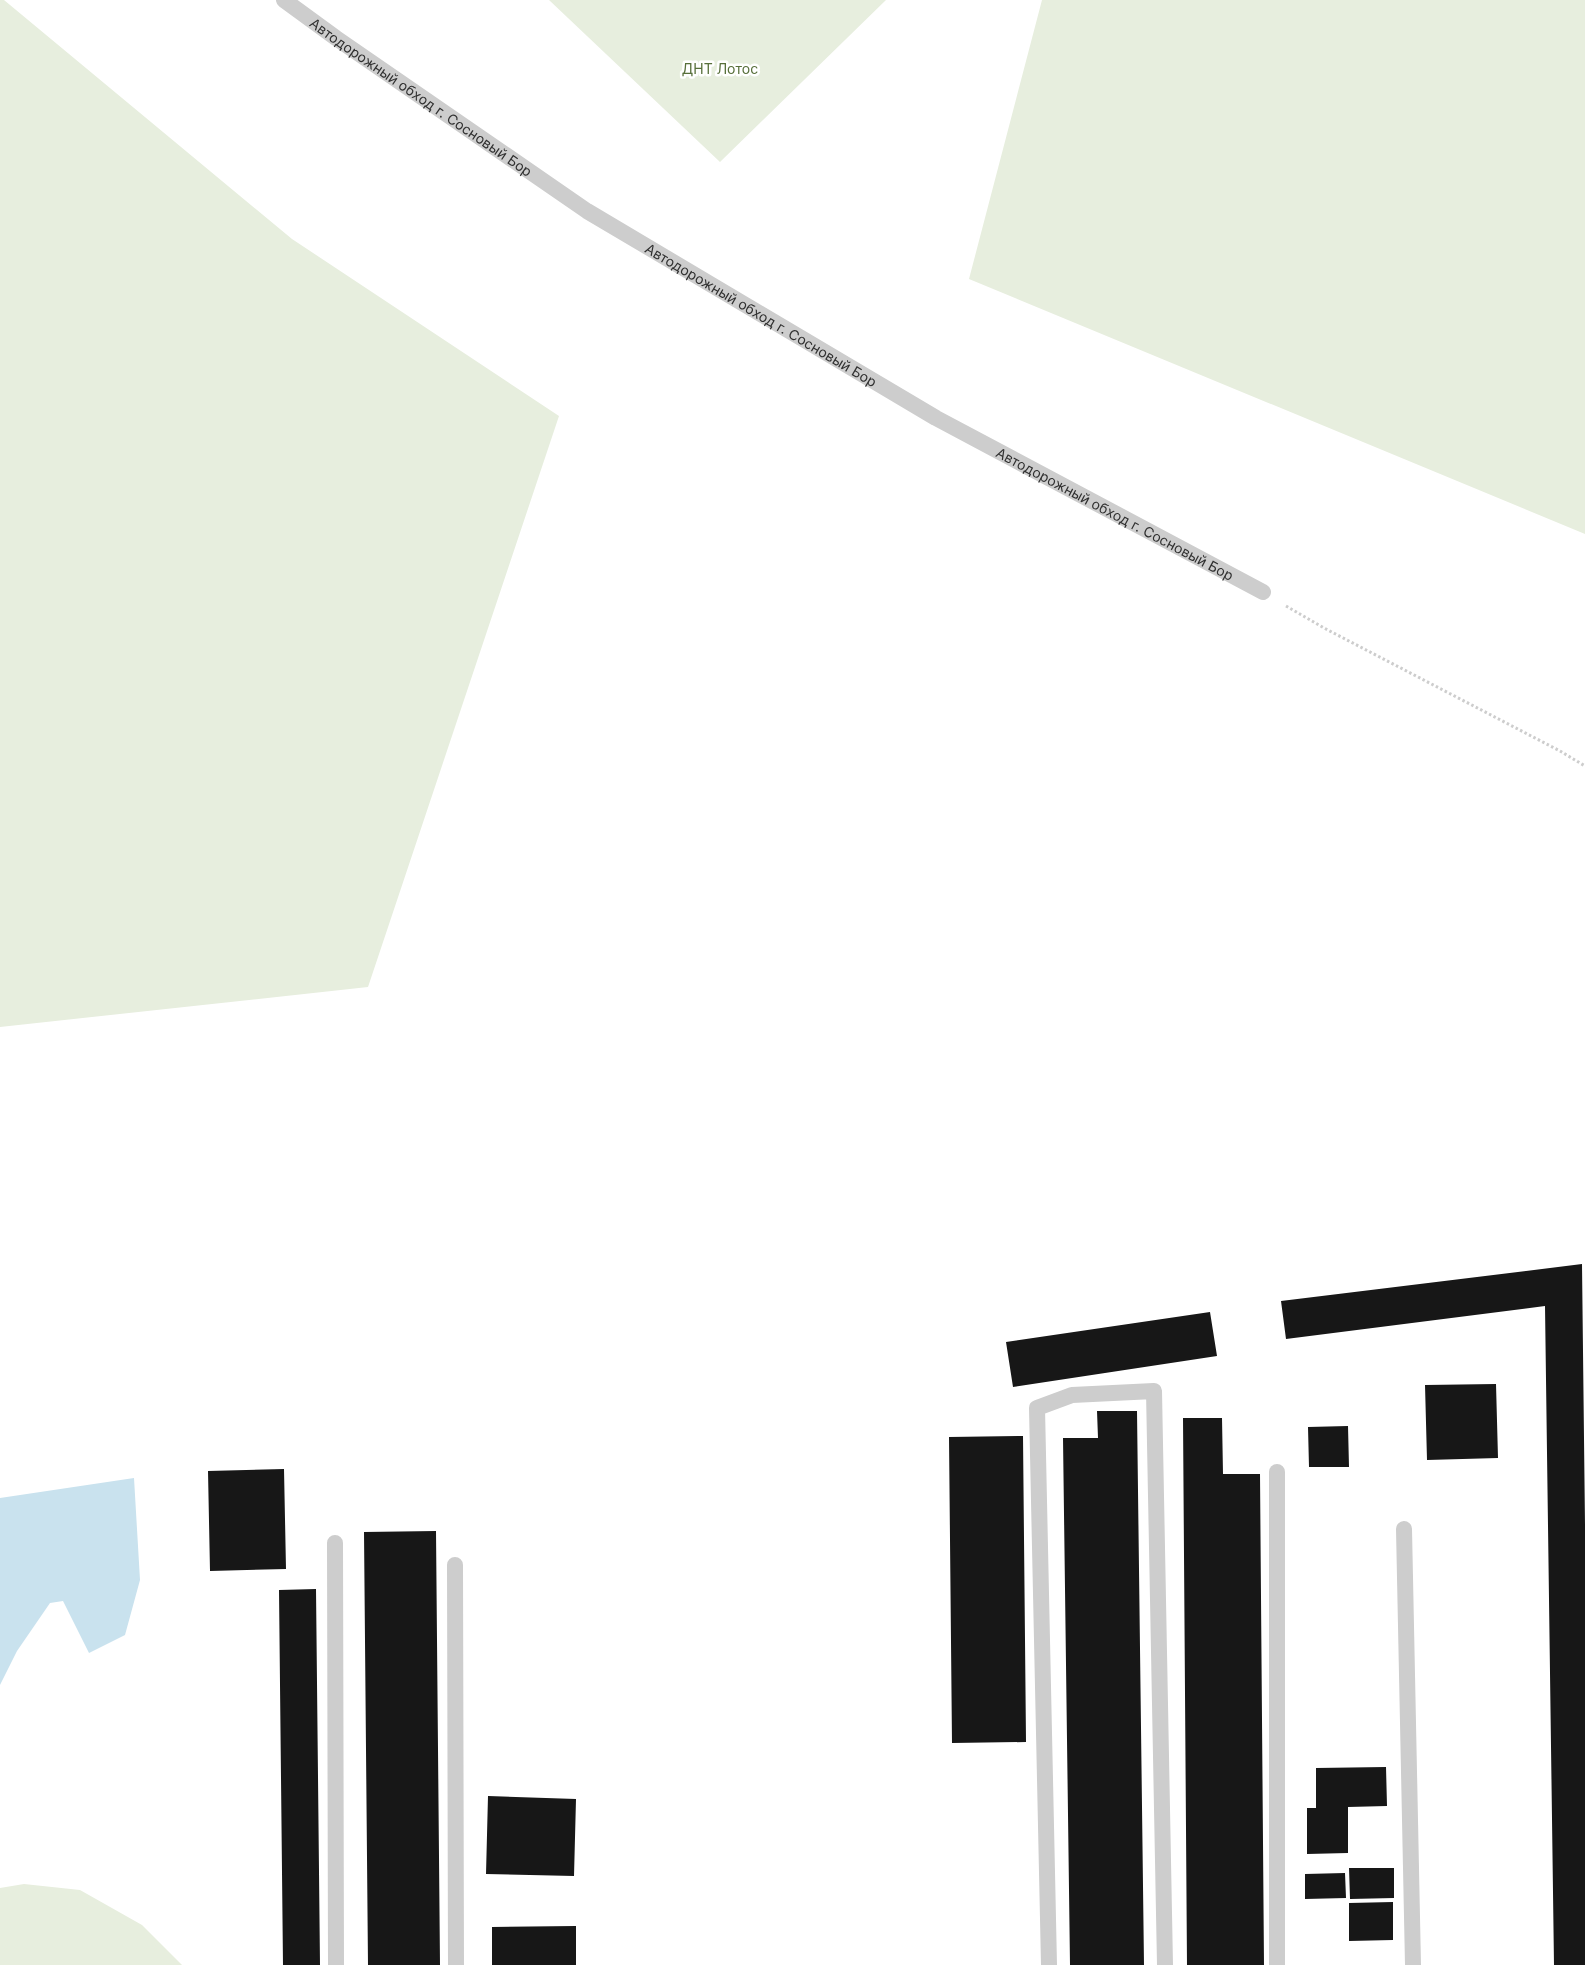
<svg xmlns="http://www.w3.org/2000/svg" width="1585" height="1965" font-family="Inter,sans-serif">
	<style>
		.green { fill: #e7eede }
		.water { fill: #c9e2ee }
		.building { fill: #171717 }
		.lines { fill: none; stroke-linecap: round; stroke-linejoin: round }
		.path { stroke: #cdcdcd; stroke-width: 3; stroke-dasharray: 2.5 2.5; stroke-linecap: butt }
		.service { stroke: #cdcdcd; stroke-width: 16 }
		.labels { text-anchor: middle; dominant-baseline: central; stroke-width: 5; stroke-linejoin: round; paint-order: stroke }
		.park-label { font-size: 14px; fill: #576f3a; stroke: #fff }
		.street-label { font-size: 14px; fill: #303030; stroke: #fff }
	</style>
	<rect width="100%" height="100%" fill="#fff"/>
	<path class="green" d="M0 0H4L292 239 559 416 368 987 0 1027Z
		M549 0H886L720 162Z
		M1042 0H1585V534L969 279Z
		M24 1884 80 1890 142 1925 182 1965H0V1888Z"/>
	<path class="water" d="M134 1478 140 1580 125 1635 89 1653 63 1601 50 1603 17 1651 0 1685V1498Z"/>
	<path class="building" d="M1582 1264 1585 1524V1965H1554L1545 1306 1286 1339 1281 1301Z
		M1210 1312 1217 1356 1013 1387 1006 1342Z
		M1496 1384 1498 1458 1427 1460 1425 1385Z
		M1097 1411H1137L1144 1965H1070L1063 1438H1098Z
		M1183 1418H1222L1223 1474H1260L1264 1965H1187Z
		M1348 1426 1349 1467H1309L1308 1427Z
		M1023 1436 1026 1742 952 1743 949 1437Z
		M284 1469 286 1569 210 1571 208 1471Z
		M436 1531 440 1965H368L364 1532Z
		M316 1589 320 1965H283L279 1590Z
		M1386 1767 1387 1806 1348 1807V1853L1307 1854V1808H1316V1768Z
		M488 1796 576 1799 574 1876 486 1874Z
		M1349 1868H1394V1898L1350 1899Z
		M1345 1873 1346 1898 1305 1899V1874Z
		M1393 1902V1940L1349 1941V1903Z
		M576 1926V1965H492V1927Z"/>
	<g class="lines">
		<path class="path" d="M1286 606 1324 628 1560 751 1585 766"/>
		<g class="service">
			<path id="s1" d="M284 0 336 38 587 211 936 418 1263 592"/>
			<path d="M1277 1472V1965"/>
			<path d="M1404 1529 1413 1965"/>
			<path d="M335 1543 336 1965"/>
			<path d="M455 1565 456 1965"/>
			<path d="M1049 1965 1037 1408 1072 1395 1154 1391 1165 1965"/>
		</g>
	</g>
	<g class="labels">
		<g class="park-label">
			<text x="720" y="68">ДНТ Лотос</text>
		</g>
		<g class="street-label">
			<text stroke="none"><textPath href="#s1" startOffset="168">Автодорожный обход г. Сосновый Бор</textPath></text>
			<text stroke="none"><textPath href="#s1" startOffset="572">Автодорожный обход г. Сосновый Бор</textPath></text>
			<text stroke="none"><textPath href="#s1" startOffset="978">Автодорожный обход г. Сосновый Бор</textPath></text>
		</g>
	</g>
</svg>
